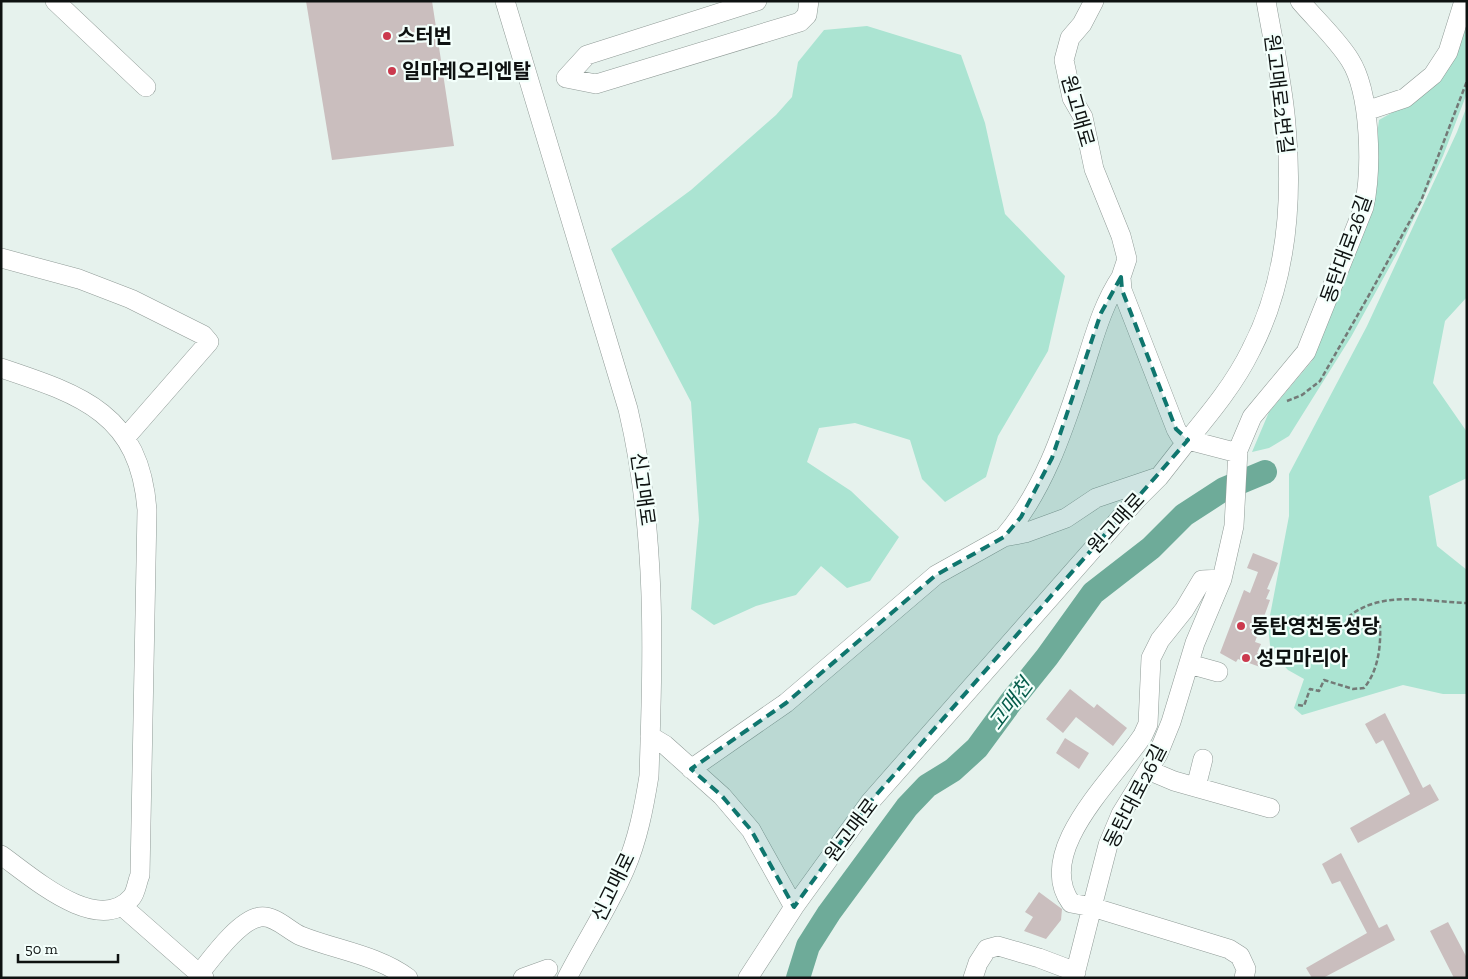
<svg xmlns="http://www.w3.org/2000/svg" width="1468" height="979" font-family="'Zilla Slab','Noto Sans KR',serif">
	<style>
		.green { fill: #abe4d2 }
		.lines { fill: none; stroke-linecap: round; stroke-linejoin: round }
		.river { stroke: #6eab99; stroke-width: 24 }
		.building { fill: #cabebe }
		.minor-casing { stroke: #909b97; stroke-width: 20 }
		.path { stroke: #737a77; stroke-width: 2.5; stroke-dasharray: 5 2.5; stroke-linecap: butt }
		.minor { stroke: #fff; stroke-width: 19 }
		.marked { fill: #0f766e; fill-opacity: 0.2; stroke: #0f766e; stroke-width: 4; stroke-dasharray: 10 6; stroke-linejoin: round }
		.poi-dot { fill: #cb3a4e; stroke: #f3fffb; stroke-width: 2 }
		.labels { text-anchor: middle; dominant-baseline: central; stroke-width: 4.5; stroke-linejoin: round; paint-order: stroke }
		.poi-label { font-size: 20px; font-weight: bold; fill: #0e1211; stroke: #f3fffb; text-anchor: start }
		.street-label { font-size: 20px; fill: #0e1211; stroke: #f3fffb }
		.water-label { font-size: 21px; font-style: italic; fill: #045c4a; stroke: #f3fffb }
	</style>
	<rect width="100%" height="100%" fill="#e6f2ed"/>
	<path class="green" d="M1467 13V93L1443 156 1400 248 1351 337 1289 436 1269 448 1252 452 1269 412 1312 361 1365 227 1379 120 1402 107Z
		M867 26 961 55 985 123 1005 214 1065 276 1048 351 998 436 986 477 945 502 922 479 910 440 855 423 819 428 807 462 851 491 899 537 870 581 847 588 821 566 796 595 756 606 714 625 691 609 699 520 691 402 611 249 691 190 776 115 792 97 798 62 824 30Z
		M1467 106V297L1445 321 1433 383 1467 432V478L1429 496 1437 546 1467 570V694H1443L1403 685 1302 715 1294 708 1304 679 1288 670 1276 657 1270 645 1268 626 1289 516V474L1367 326 1457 132Z"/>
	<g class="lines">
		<path class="river" d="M798 978 808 946 829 913 907 807 927 786 953 770 977 748 1010 703 1047 657 1093 593 1151 548 1184 515 1224 489 1265 472"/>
	</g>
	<path class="building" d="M306 1H432L454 146 332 160Z
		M1253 553 1278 563 1267 589 1270 590 1266 599 1270 600 1255 642 1261 644 1257 653 1264 656 1260 667 1238 659 1236 662 1220 653 1244 590 1250 593 1258 572 1247 568Z
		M1070 689 1094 708 1097 704 1127 728 1113 746 1076 717 1063 733 1046 719Z
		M1385 713 1423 788 1430 784 1439 800 1358 843 1350 828 1410 794 1383 740 1376 744 1365 724Z
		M1065 738 1089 753 1079 769 1056 753Z
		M1341 853 1379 928 1387 924 1395 940 1323 978H1312L1306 968 1367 933 1340 881 1332 884 1322 864Z
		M1039 892 1062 909 1061 920 1046 939 1024 931 1033 917 1025 912Z
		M1448 922 1467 958V978H1454L1430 931Z"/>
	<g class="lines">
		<g class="minor-casing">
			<path id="minor" d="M55 1 146 87
				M505 1 628 409C657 532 653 651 649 776 644 807 638 839 625 869 609 906 586 941 567 978
				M566 78 596 84 800 22 807 15 809 1
				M566 78 587 55 757 1
				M1366 111 1405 98 1433 75 1448 52 1464 1
				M1 258 79 279 131 299 203 335 209 342 126 437
				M1 368C82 395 140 414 147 510L140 875C137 882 136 892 132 897 98 937 31 876 1 855
				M1238 453 1188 440C1211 412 1235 383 1251 350 1287 281 1293 201 1286 125 1283 84 1273 42 1266 1
				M1004 537C1046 488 1065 425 1085 365 1095 334 1103 304 1121 277
				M1189 664 1218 672
				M650 736 665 745 722 796 751 830 794 907
				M691 769 786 703 936 575 1004 537 1025 533 1047 525 1066 518 1096 498 1155 478
				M1148 770 1174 781 1270 808
				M1196 787 1203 759
				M122 906 204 978
				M199 974C212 958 239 920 260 917 275 915 289 931 301 936 336 950 377 955 408 978
				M523 978 548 969
				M748 978 794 907 870 802 1137 499 1159 477 1188 440 1180 436 1176 429 1122 290 1121 277 1127 259 1121 236 1094 169 1083 117 1072 98 1064 60 1070 38 1082 24 1094 1
				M973 978 978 963 987 949 998 946 1039 958 1076 972
				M1074 978 1092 907 1071 903C1033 851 1116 777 1143 735L1148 724 1151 658 1160 640 1184 610 1202 580 1222 579
				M1244 978 1246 969 1240 956 1229 949 1092 907 1108 845 1121 814 1158 754 1171 722 1195 643 1222 579 1234 526 1238 450 1252 417 1306 352 1364 207C1372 170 1371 93 1350 60 1337 39 1316 20 1300 1"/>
		</g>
		<path class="path" d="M1287 401 1302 395 1320 381 1373 288 1421 201 1467 81
			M1298 705 1304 706 1310 689 1319 691 1324 680 1353 689 1364 688C1378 671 1381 647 1380 626L1360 628 1347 626V618C1381 589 1426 602 1467 603"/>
		<use href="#minor" class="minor"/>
	</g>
	<path class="marked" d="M1121 277 1122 290 1176 429 1188 440 870 802 794 907 751 830 722 796 691 769 786 703 936 575 1004 537 1021 517 1052 458 1101 313Z"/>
	<g class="poi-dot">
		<circle cx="387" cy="36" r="5"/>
		<circle cx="392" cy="71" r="5"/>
		<circle cx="1241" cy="626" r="5"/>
		<circle cx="1246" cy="658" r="5"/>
	</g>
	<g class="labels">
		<g class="poi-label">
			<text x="397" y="36">스터번</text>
			<text x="402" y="71">일마레오리엔탈</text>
			<text x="1251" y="626">동탄영천동성당</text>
			<text x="1256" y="658">성모마리아</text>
		</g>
		<g class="street-label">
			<text transform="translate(1279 94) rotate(83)">원고매로2번길</text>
			<text transform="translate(1078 111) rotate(74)">원고매로</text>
			<text transform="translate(1346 249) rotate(-70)">동탄대로26길</text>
			<text transform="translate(643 489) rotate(82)">신고매로</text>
			<text transform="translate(1116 523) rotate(-48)">원고매로</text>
			<text transform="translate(1135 796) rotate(-63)">동탄대로26길</text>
			<text transform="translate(851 830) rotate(-53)">원고매로</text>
			<text transform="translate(613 887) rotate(-64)">신고매로</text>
		</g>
		<g class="water-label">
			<text transform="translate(1010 704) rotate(-53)">고매천</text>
		</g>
	</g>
	<rect width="1468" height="979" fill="none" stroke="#0e1211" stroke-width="5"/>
	<path d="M18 954v8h100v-8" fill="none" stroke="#0e1211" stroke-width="2.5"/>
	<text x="25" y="954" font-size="15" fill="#0e1211" stroke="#f3fffb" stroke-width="4" paint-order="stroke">50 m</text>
</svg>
